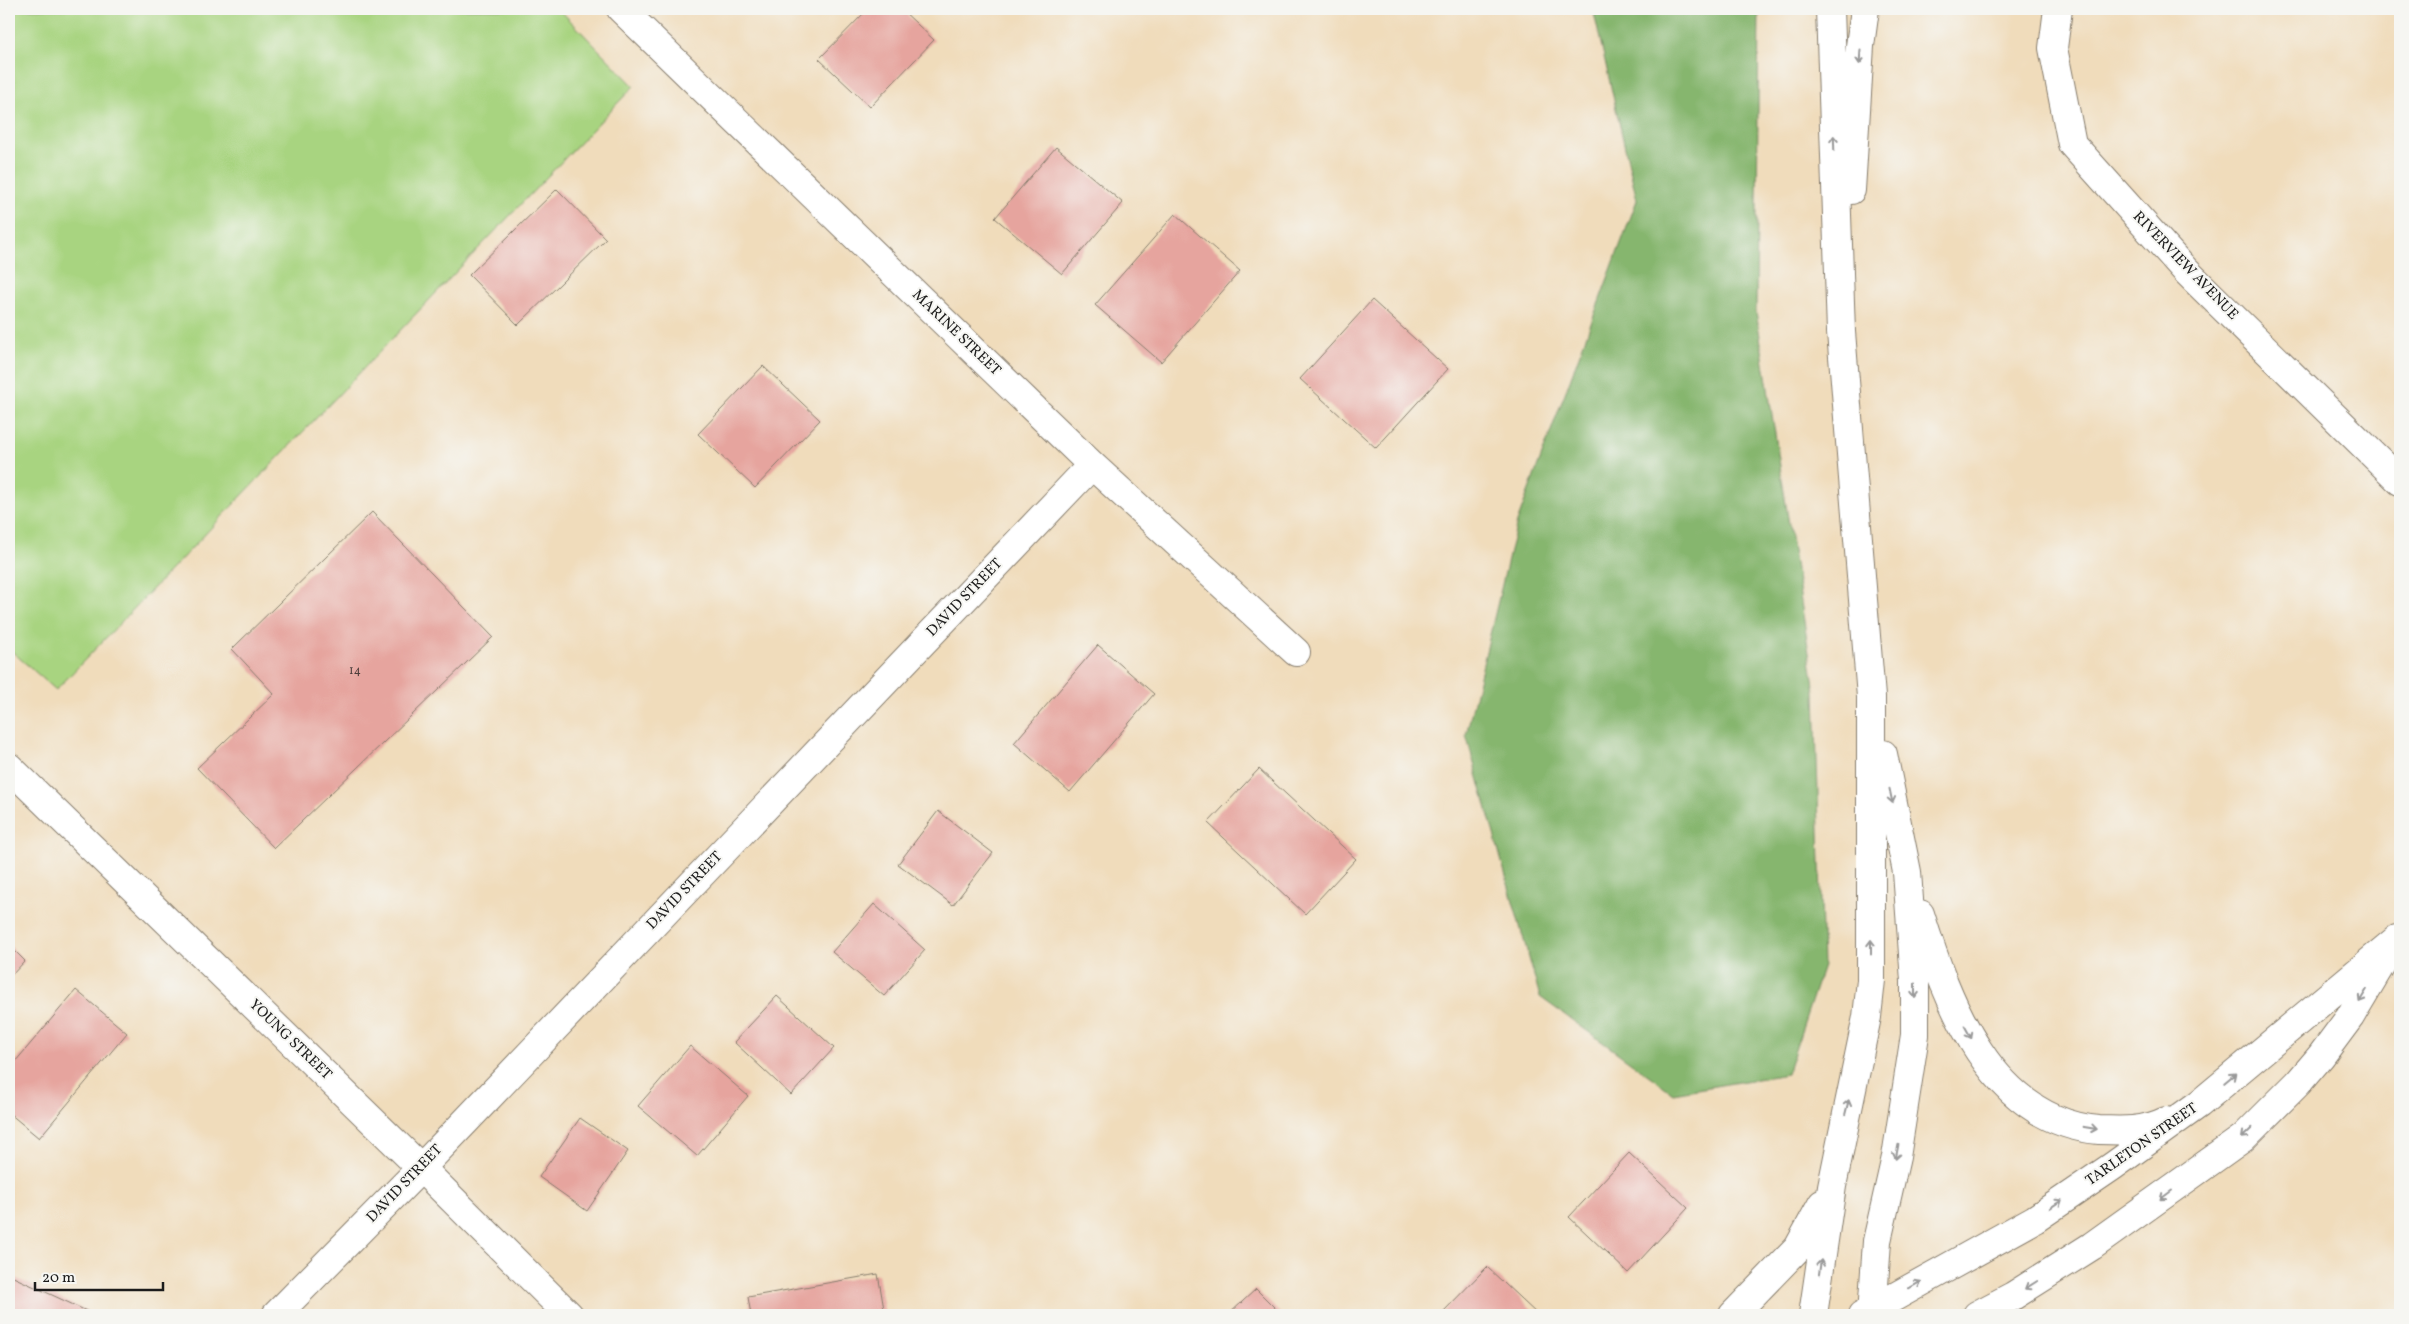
<svg xmlns="http://www.w3.org/2000/svg" width="2409" height="1324" font-family="Vollkorn,serif">
	<style>
		.green { fill: #a8d480; stroke: #62784e }
		.forest { fill: #86b66e; stroke: #516945 }
		.building { fill: #e6a49e }
		.lines { fill: none; stroke-linecap: round; stroke-linejoin: round }
		.minor-casing { stroke: #867c6c; stroke-width: 30 }
		.highway-casing { stroke: #867c6c; stroke-width: 30 }
		.minor { stroke: #fff; stroke-width: 28 }
		.highway { stroke: #fff; stroke-width: 28 }
		.oneway { stroke: #999 }
		.labels { text-anchor: middle; dominant-baseline: central; stroke-width: 4; stroke-linejoin: round; paint-order: stroke }
		.number-label { font-size: 12px; fill: #4e3e3c }
		.street-label { font-size: 15px; fill: #1c1c1c; stroke: #f6f6f2 }
	</style>
	<rect width="100%" height="100%" fill="#f6f6f2"/>
	<filter id="ink" filterUnits="userSpaceOnUse"><feTurbulence type="fractalNoise" baseFrequency=".02" numOctaves="2"/><feDisplacementMap in="SourceGraphic" scale="10" xChannelSelector="R" yChannelSelector="G"/><feConvolveMatrix kernelMatrix="1 2 1 2 8 2 1 2 1" color-interpolation-filters="sRGB"/></filter>
	<filter id="wash" filterUnits="userSpaceOnUse"><feTurbulence type="fractalNoise" baseFrequency=".0096" numOctaves="4" result="noise"/><feDisplacementMap in="SourceGraphic" scale="20" xChannelSelector="R" yChannelSelector="G"/><feGaussianBlur stdDeviation="1.12" result="paint"/><feColorMatrix in="noise" values="0 0 0 0 0 0 0 0 0 0 0 0 0 0 0 0 0 1.4 0 .05"/><feComposite in="paint" operator="in"/></filter>
	<g filter="url(#wash)">
		<rect width="100%" height="100%" fill="#f0dcbb"/>
		<path class="green" d="M9 9H559L634 86 56 690 9 649Z"/>
		<path class="forest" d="M1593 9H1759L1756 311 1815 692 1823 966 1787 1074 1673 1093 1540 997 1466 735 1517 522 1637 200Z"/>
		<g id="blocks">
			<path class="building" d="M764 9H776L771 15Z
				M868 9H901L934 40 870 107 819 59Z
				M1056 147 1123 203 1062 274 995 218Z
				M557 189 606 239 518 325 469 275Z
				M1175 214 1240 271 1161 362 1095 305Z
				M1372 300 1448 369 1376 448 1300 379Z
				M763 366 820 420 755 488 698 434Z
				M372 512 493 637 274 848 197 768 274 694 232 649Z
				M1098 645 1154 694 1070 792 1014 743Z
				M1259 769 1356 859 1305 914 1208 823Z
				M938 811 993 853 953 905 898 864Z
				M874 904 925 950 884 996 832 952Z
				M9 945 25 961 9 978Z
				M76 990 127 1033 39 1138 9 1113V1069Z
				M777 996 834 1048 791 1095 734 1042Z
				M690 1046 748 1096 697 1156 638 1106Z
				M580 1118 628 1151 587 1211 539 1177Z
				M1629 1153 1688 1208 1628 1273 1569 1217Z
				M1487 1267 1538 1315H1440Z
				M878 1274 885 1315H751L748 1297Z
				M9 1275 93 1314 9 1315Z
				M1256 1289 1282 1315H1228Z"/>
		</g>
	</g>
	<g filter="url(#ink)">
		<use href="#blocks" fill-opacity="0" stroke="#867c6c" stroke-width="1"/>
		<g class="lines">
			<g class="minor-casing">
				<path id="minor" d="M621 9 1092 465 1296 652
					M2058 9 2053 48 2072 144 2186 271 2400 481
					M9 767 421 1168 569 1315
					M276 1315 421 1168 1092 465"/>
			</g>
			<g class="highway-casing">
				<path id="highway" d="M1851 190 1860 46 1865 9
					M1920 914C1947 1001 1991 1121 2099 1130 2122 1131 2144 1132 2166 1121
					M1733 1315 1798 1248 1822 1204
					M1813 1315 1832 1186 1867 1017 1871 980V697L1841 332 1830 9
					M1862 1315 2035 1219 2113 1166 2199 1104 2397 939
					M1872 1315 1877 1241 1896 1157 1915 1035V981L1907 872 1883 754
					M1977 1315 2013 1296 2092 1246 2243 1138 2298 1083 2321 1056 2350 1017 2385 958"/>
			</g>
			<use href="#minor" class="minor"/>
			<use href="#highway" class="highway"/>
		</g>
		<defs><path id="oneway-shaft" d="M-6 0H5M1.5-3L5.5 0L1.5 3" fill="none" stroke-width="1.6" stroke-linecap="round" stroke-linejoin="round" transform="scale(1.25)"/></defs>
		<g class="oneway">
			<use href="#oneway-shaft" transform="translate(1860 57) rotate(94)"/>
			<use href="#oneway-shaft" transform="translate(1834 143) rotate(-92)"/>
			<use href="#oneway-shaft" transform="translate(1891 796) rotate(78)"/>
			<use href="#oneway-shaft" transform="translate(1871 947) rotate(-90)"/>
			<use href="#oneway-shaft" transform="translate(1915 991) rotate(90)"/>
			<use href="#oneway-shaft" transform="translate(2363 996) rotate(121)"/>
			<use href="#oneway-shaft" transform="translate(1968 1032) rotate(61)"/>
			<use href="#oneway-shaft" transform="translate(2230 1078) rotate(-40)"/>
			<use href="#oneway-shaft" transform="translate(1847 1107) rotate(-76)"/>
			<use href="#oneway-shaft" transform="translate(2090 1128) rotate(9)"/>
			<use href="#oneway-shaft" transform="translate(2247 1133) rotate(136)"/>
			<use href="#oneway-shaft" transform="translate(1897 1152) rotate(101)"/>
			<use href="#oneway-shaft" transform="translate(2166 1195) rotate(143)"/>
			<use href="#oneway-shaft" transform="translate(2056 1204) rotate(-34)"/>
			<use href="#oneway-shaft" transform="translate(1820 1267) rotate(-82)"/>
			<use href="#oneway-shaft" transform="translate(1915 1285) rotate(-29)"/>
			<use href="#oneway-shaft" transform="translate(2031 1285) rotate(148)"/>
		</g>
	</g>
	<g class="labels">
		<g class="number-label">
			<text x="355" y="671">14</text>
		</g>
		<g class="street-label">
			<text transform="translate(2185 266) rotate(46)">RIVERVIEW AVENUE</text>
			<text transform="translate(956 333) rotate(44)">MARINE STREET</text>
			<text transform="translate(965 598) rotate(-46)">DAVID STREET</text>
			<text transform="translate(685 891) rotate(-46)">DAVID STREET</text>
			<text transform="translate(290 1040) rotate(44)">YOUNG STREET</text>
			<text transform="translate(2142 1145) rotate(-35)">TARLETON STREET</text>
			<text transform="translate(405 1184) rotate(-46)">DAVID STREET</text>
		</g>
	</g>
	<rect width="2409" height="1324" fill="none" stroke="#f6f6f2" stroke-width="30"/>
	<path d="M35 1282v8h128v-8" fill="none" stroke="#1c1c1c" stroke-width="2.5"/>
	<text x="42" y="1282" font-size="15" fill="#1c1c1c" stroke="#f6f6f2" stroke-width="4" paint-order="stroke">20 m</text>
</svg>
